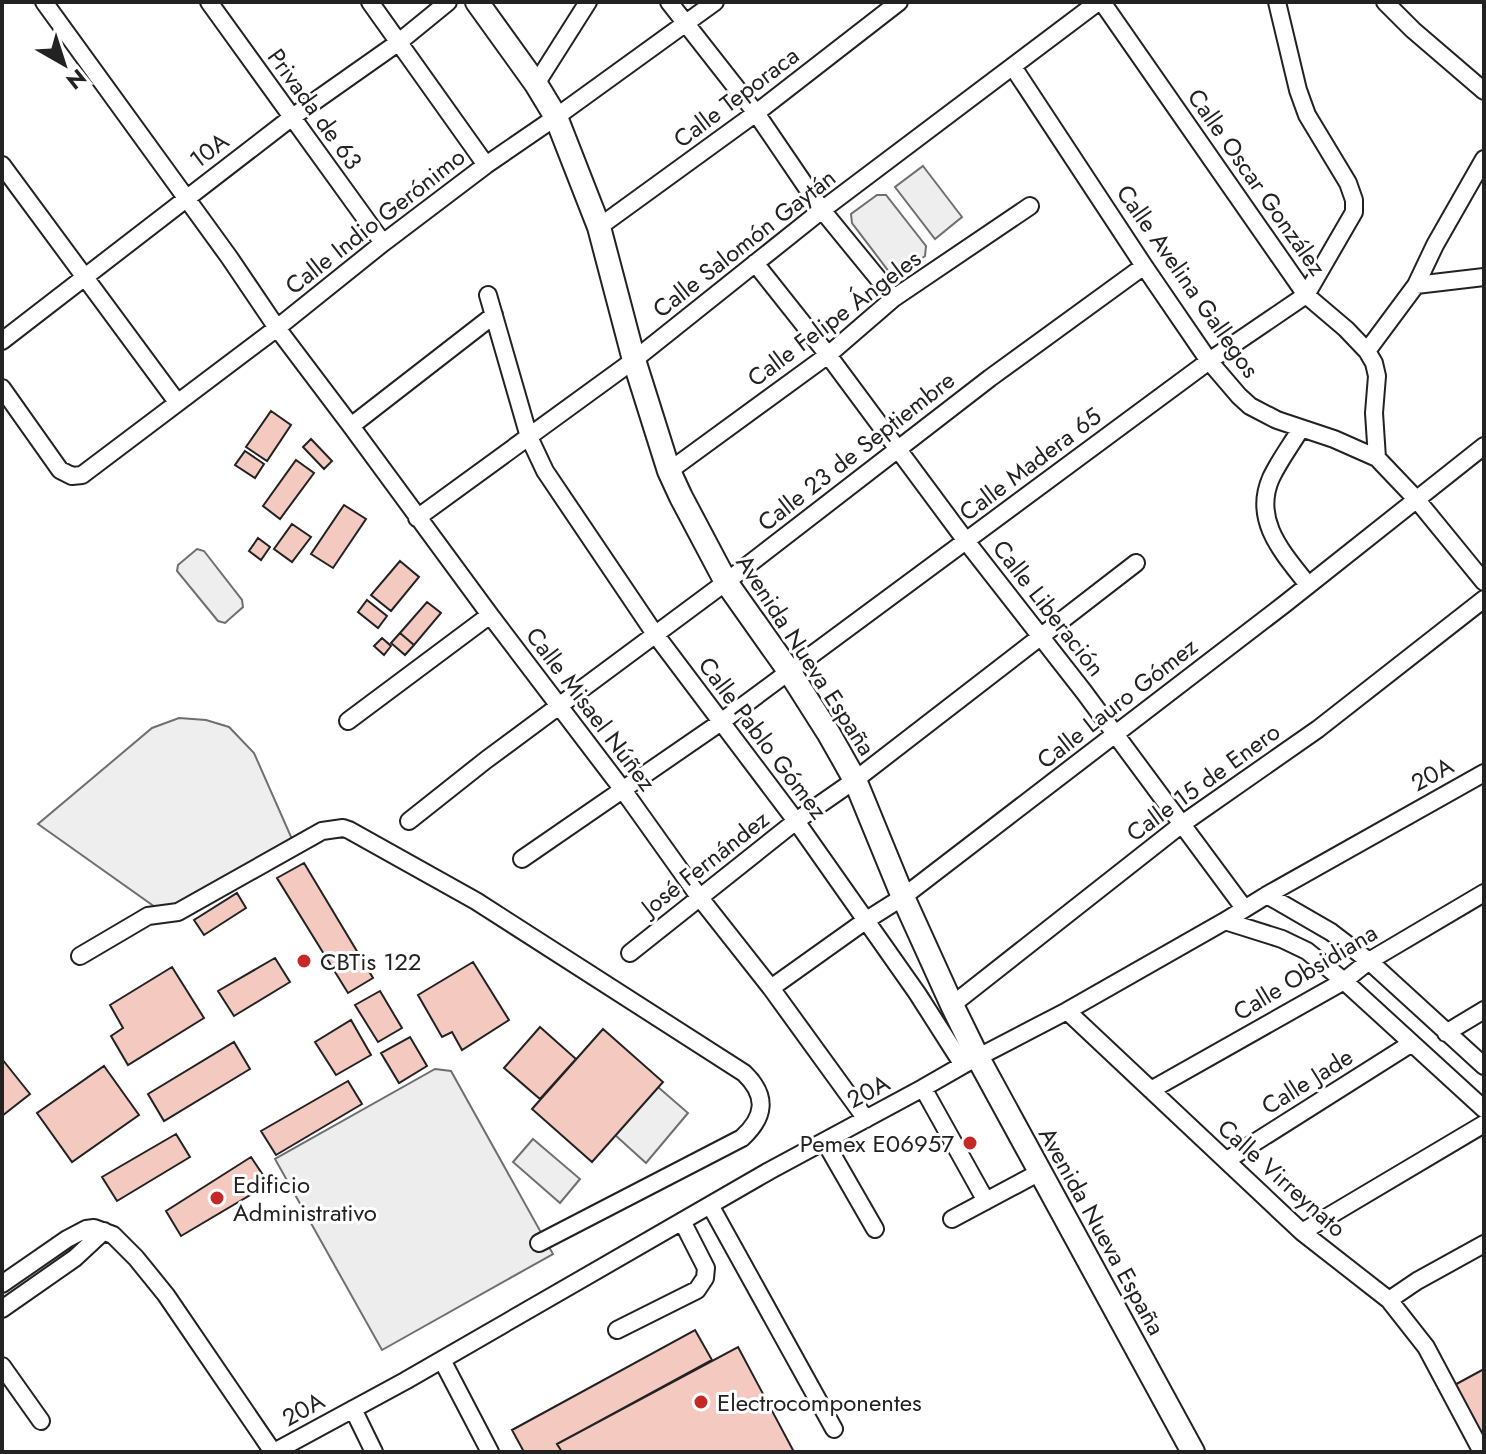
<svg xmlns="http://www.w3.org/2000/svg" width="1486" height="1454" font-family="Jost,sans-serif">
	<style>
		.green { fill: #eee; stroke: #6f6f6f; stroke-width: 2 }
		.parking { fill: #ededed; stroke: #6f6f6f; stroke-width: 2 }
		.building { fill: #f3c9c0; stroke: #222; stroke-width: 2 }
		.lines { fill: none; stroke-linecap: round; stroke-linejoin: round }
		.minor-casing { stroke: #222; stroke-width: 20 }
		.major-casing { stroke: #222; stroke-width: 26 }
		.minor { stroke: #fff; stroke-width: 16 }
		.major { stroke: #fff; stroke-width: 22 }
		.poi-dot { fill: #c62828; stroke: #fff; stroke-width: 3 }
		.labels { text-anchor: middle; dominant-baseline: central; stroke-width: 6; stroke-linejoin: round; paint-order: stroke }
		.street-label { font-size: 24px; fill: #222; stroke: #fff }
		.poi-label { font-size: 24px; fill: #222; stroke: #fff; text-anchor: start }
	</style>
	<rect width="100%" height="100%" fill="#fff"/>
	<path class="green" d="M923 166 962 217 935 239 895 187Z
		M877 195H886L926 246 925 256 898 275 890 273 852 223 851 214Z
		M197 549 204 551 242 600 243 607 225 623 218 621 177 571 178 565Z
		M179 718 206 720 229 727 254 753 292 839 165 914 38 824 152 728Z
		M658 1087 688 1113 646 1163 615 1135Z
		M533 1139 580 1179 560 1203 513 1162Z"/>
	<path class="parking" d="M435 1069 451 1071 553 1254 382 1350 275 1159Z"/>
	<path class="building" d="M271 411 291 425 267 461 246 447Z
		M311 439 332 461 324 469 303 447Z
		M245 451 264 464 255 478 235 465Z
		M296 460 314 473 280 519 263 506Z
		M344 505 366 519 333 568 311 554Z
		M292 524 311 537 292 562 274 549Z
		M258 538 270 547 261 560 249 551Z
		M400 561 419 577 391 611 371 595Z
		M367 600 387 616 378 628 358 612Z
		M427 602 441 613 414 645 400 633Z
		M400 633 414 645 405 655 391 643Z
		M382 638 391 646 384 655 374 646Z
		M304 863 373 978 348 993 277 878Z
		M237 893 246 908 204 935 194 920Z
		M275 958 290 982 234 1016 218 991Z
		M473 962 509 1020 462 1050 452 1032 442 1037 418 995Z
		M172 967 204 1018 128 1065 111 1036 123 1028 110 1005Z
		M380 991 402 1028 378 1042 355 1005Z
		M351 1020 371 1055 336 1075 315 1042Z
		M540 1027 576 1059 540 1099 504 1068Z
		M603 1029 663 1082 592 1162 532 1109Z
		M410 1037 427 1066 399 1083 381 1053Z
		M234 1042 250 1069 164 1121 148 1094Z
		M2 1059 30 1094 2 1116Z
		M104 1066 139 1115 72 1162 37 1113Z
		M348 1081 362 1104 276 1155 261 1131Z
		M176 1134 190 1157 117 1201 102 1177Z
		M251 1157 269 1184 181 1236 166 1211Z
		M695 1330 712 1360 557 1444 562 1452H524L512 1430Z
		M738 1347 794 1452H562L557 1444Z
		M1484 1369V1452L1449 1388Z"/>
	<g class="lines">
		<g class="minor-casing">
			<path id="minor" d="M44 2 229 257 277 328 351 426 490 615 623 790 700 898 771 988 866 1119
				M209 2 383 243
				M370 2 486 165
				M669 2 756 113 822 210 894 298
				M1102 2 1306 295 1346 329 1367 351 1374 363 1377 376 1374 413 1377 458 1417 500 1484 582
				M1385 2 1413 30 1484 91
				M1013 67 1144 266 1209 361 1239 396 1250 406 1277 420 1334 439 1377 458
				M536 84 588 2
				M2 165 177 402
				M599 227 756 113 899 2
				M755 263 828 355 966 541 1084 692 1244 908
				M1416 285 1484 277
				M488 295 529 437 545 471 655 634 796 821 917 993 963 1065
				M2 341 291 118 399 42 448 2
				M1367 351 1416 285 1435 245 1484 159
				M2 388 60 470 72 476 82 475 277 328 383 243 486 165 556 117 715 2
				M351 426 494 315
				M1300 430C1291 445 1279 461 1271 478 1252 521 1284 554 1308 585
				M669 471 828 355 894 298 1030 206
				M417 518 634 360 822 210 1098 2
				M348 721 490 615
				M409 821 486 760 726 582 990 378 1144 266
				M522 859 721 722 1209 361 1306 295 1354 212V200L1348 183 1307 115 1298 90 1277 2
				M1267 895 1331 932 1369 961 1484 1066
				M1225 921 1282 939 1307 951 1344 981 1484 1109
				M630 953 796 821 855 780 1136 563
				M80 956 148 916 178 912 322 831 343 828 349 830 476 901 744 1073C768 1096 765 1117 742 1138L539 1243
				M771 988 865 921 903 897 1286 603 1484 446
				M952 1005 1182 824 1318 729 1484 599
				M1067 1011 1302 1232 1389 1300 1426 1347 1482 1452
				M1446 1033 1484 1010
				M923 1088 986 1201
				M1151 1090 1344 981 1369 961 1484 893
				M825 1142 875 1229
				M1227 1160 1412 1043
				M710 1205 834 1429
				M952 1219 1040 1172
				M1302 1232 1484 1124
				M2 1284 67 1239 86 1229 94 1228 113 1235 136 1258 166 1295 273 1452
				M1389 1300 1417 1281 1484 1244
				M2 1309 75 1258 104 1231
				M617 1330 697 1290 705 1278 706 1268 682 1221
				M442 1360 490 1452
				M2 1366 41 1421
				M353 1409 374 1452
				M274 1452 405 1381 769 1171 923 1088 963 1065 1067 1011 1225 921 1267 895 1484 773"/>
		</g>
		<g class="major-casing">
			<path id="major" d="M477 2 536 84 556 117 599 227 634 360 669 471 681 497 726 582 789 671 829 734 855 780 903 897 952 1005 978 1058 1193 1452"/>
		</g>
		<use href="#minor" class="minor"/>
		<use href="#major" class="major"/>
	</g>
	<g class="poi-dot">
		<circle cx="304" cy="961" r="8"/>
		<circle cx="970" cy="1143" r="8"/>
		<circle cx="217" cy="1198" r="8"/>
		<circle cx="701" cy="1402" r="8"/>
	</g>
	<g class="labels">
		<g class="street-label">
			<text transform="translate(736 97) rotate(-37)">Calle Teporaca</text>
			<text transform="translate(315 109) rotate(54)">Privada de 63</text>
			<text transform="translate(209 150) rotate(-37)">10A</text>
			<text transform="translate(1257 182) rotate(55)">Calle Oscar González</text>
			<text transform="translate(375 221) rotate(-38)">Calle Indio Gerónimo</text>
			<text transform="translate(744 243) rotate(-38)">Calle Salomón Gaytán</text>
			<text transform="translate(1188 281) rotate(55)">Calle Avelina Gallegos</text>
			<text transform="translate(834 318) rotate(-37)">Calle Felipe Ángeles</text>
			<text transform="translate(856 451) rotate(-38)">Calle 23 de Septiembre</text>
			<text transform="translate(1030 464) rotate(-37)">Calle Madera 65</text>
			<text transform="translate(1049 608) rotate(52)">Calle Liberación</text>
			<text transform="translate(806 655) rotate(57)">Avenida Nueva España</text>
			<text transform="translate(1117 703) rotate(-38)">Calle Lauro Gómez</text>
			<text transform="translate(591 709) rotate(53)">Calle Misael Núñez</text>
			<text transform="translate(763 738) rotate(53)">Calle Pablo Gómez</text>
			<text transform="translate(1432 774) rotate(-29)">20A</text>
			<text transform="translate(1203 782) rotate(-36)">Calle 15 de Enero</text>
			<text transform="translate(705 863) rotate(-38)">José Fernández</text>
			<text transform="translate(1305 972) rotate(-31)">Calle Obsidiana</text>
			<text transform="translate(1307 1081) rotate(-32)">Calle Jade</text>
			<text transform="translate(868 1091) rotate(-28)">20A</text>
			<text transform="translate(1282 1178) rotate(42)">Calle Virreynato</text>
			<text transform="translate(1102 1231) rotate(61)">Avenida Nueva España</text>
			<text transform="translate(303 1409) rotate(-29)">20A</text>
		</g>
		<g class="poi-label">
			<text x="320" y="961">CBTis 122</text>
			<text x="954" y="1143" text-anchor="end">Pemex E06957</text>
			<text x="233" y="1184">Edificio<tspan x="233" dy="28">Administrativo</tspan></text>
			<text x="717" y="1402">Electrocomponentes</text>
		</g>
	</g>
	<rect width="1486" height="1454" fill="none" stroke="#222222" stroke-width="8"/>
	<g transform="translate(64 64) rotate(141)" stroke="#ffffff" stroke-width="6" paint-order="stroke">
	<path d="M0-6L14 30L0 20L-14 30Z" fill="#222222"/>
	<text y="-12" font-size="22" font-weight="bold" text-anchor="middle" fill="#222222">N</text>
	</g>
</svg>
